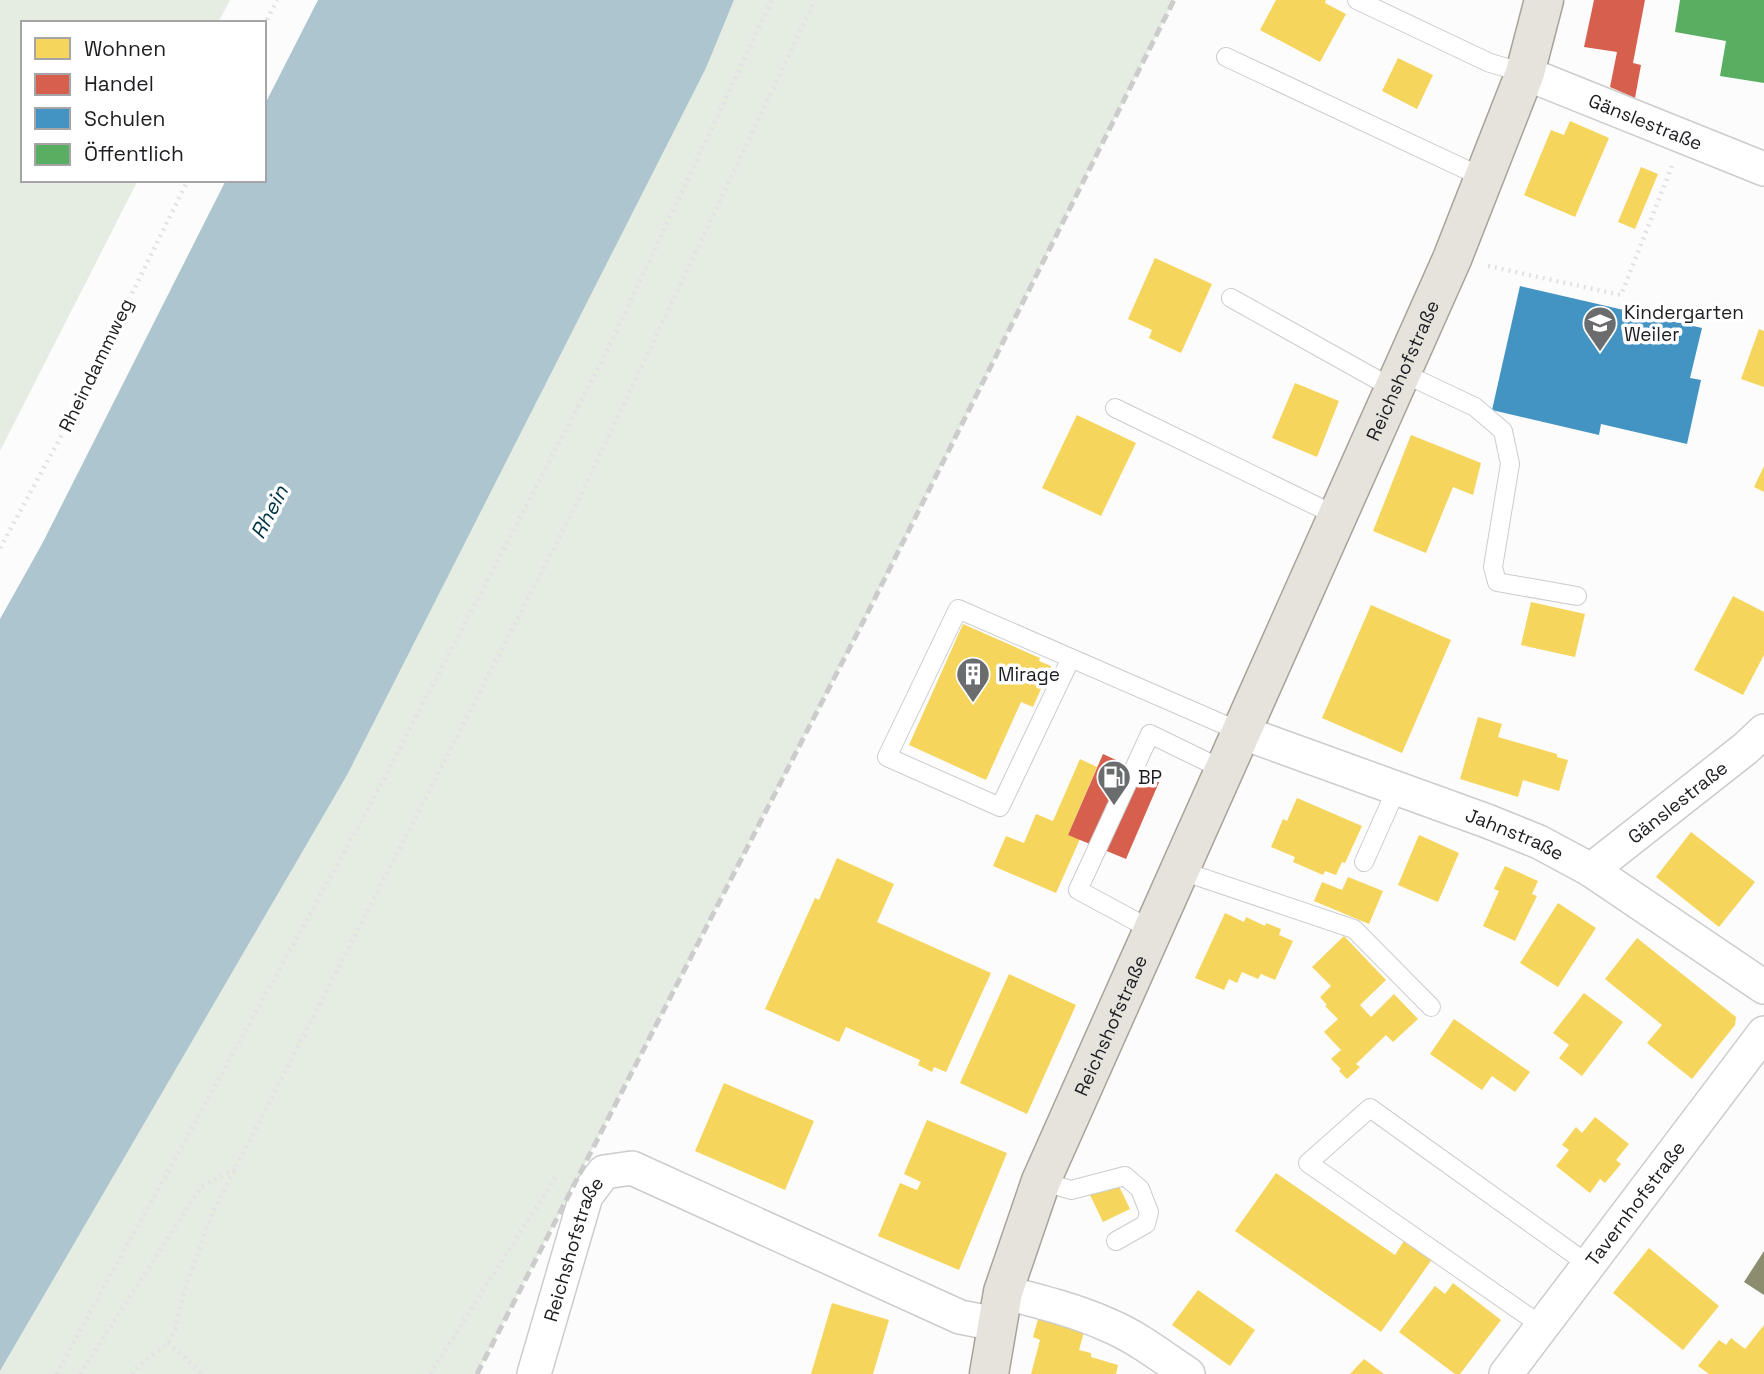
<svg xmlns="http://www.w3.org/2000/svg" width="1764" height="1374" font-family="'Space Grotesk',sans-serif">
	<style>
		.green { fill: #e5ece2 }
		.water { fill: #adc5ce }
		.homes { fill: #f6d55c }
		.shops { fill: #d6604d }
		.schools { fill: #4393c3 }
		.public { fill: #5aae61 }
		.industry { fill: #8c8c6e }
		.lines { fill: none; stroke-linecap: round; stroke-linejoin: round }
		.lane-casing { stroke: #cbcccd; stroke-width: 20 }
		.street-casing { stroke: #cbcccd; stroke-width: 36 }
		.primary-casing { stroke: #a8a399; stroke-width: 41 }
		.path { stroke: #e2e2e2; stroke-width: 4.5; stroke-dasharray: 2 5; stroke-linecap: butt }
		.lane { stroke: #fff; stroke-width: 18 }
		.street { stroke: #fff; stroke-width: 33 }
		.primary { stroke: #e6e3dd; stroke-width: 38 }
		.rail { stroke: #ccc; stroke-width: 5; stroke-dasharray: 10 5; stroke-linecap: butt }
		.labels { text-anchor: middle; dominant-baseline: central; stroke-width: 7; stroke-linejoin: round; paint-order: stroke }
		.street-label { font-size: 19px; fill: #1d1e22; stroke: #fff }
		.poi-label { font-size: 19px; fill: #1d1e22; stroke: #fff; text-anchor: start }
		.water-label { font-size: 21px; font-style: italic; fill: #003545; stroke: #fff }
	</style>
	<rect width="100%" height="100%" fill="#fcfcfc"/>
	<path class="green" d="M0 0H230L218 23H23V180H138L0 451Z
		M734 0H1174L864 620 477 1374H0V1371L114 1175 706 68Z"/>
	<path class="water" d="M318 0H734L706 68 347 775 0 1371V619L42 544 226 180H264V106Z"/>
	<path class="homes" d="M1276 0H1326L1325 3 1346 14 1320 62 1260 30Z
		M1398 58 1433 75 1417 109 1382 91Z
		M1570 121 1609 138 1575 217 1524 195 1551 130 1564 135Z
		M1641 167 1658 174 1635 229 1618 222Z
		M1155 258 1212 284 1181 353 1149 338 1152 330 1128 319Z
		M1759 329 1764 331V387L1741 379Z
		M1295 383 1339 401 1317 457 1272 438Z
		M1077 415 1136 443 1101 516 1042 488Z
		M1411 435 1481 463 1473 495 1453 487 1426 553 1373 531Z
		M1764 466V492L1754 487Z
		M1733 596 1764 612V655L1743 695 1694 670Z
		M1531 602 1585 614 1575 657 1521 645Z
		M1371 605 1451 640 1402 753 1322 718Z
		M963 624 1040 658 1039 661 1051 666 1033 707 1021 702 986 780 909 745Z
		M1478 717 1502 724 1498 737 1557 754V757L1568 760 1559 791 1523 780 1518 797 1460 779Z
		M1080 759 1097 767 1068 835 1080 839 1056 893 993 866 1006 836 1024 843 1036 814 1053 821Z
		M1297 798 1362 826 1345 863 1342 862 1336 875 1325 871 1323 875 1293 862 1295 857 1271 847 1283 819 1287 821Z
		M1691 832 1755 882 1719 927 1656 877Z
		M1419 835 1459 853 1438 902 1398 885Z
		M837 858 894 884 877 922 991 973 946 1072 934 1067 932 1072 918 1065 920 1060 846 1027 839 1042 765 1009 815 898 819 900Z
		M1505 866 1538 881 1532 894 1537 896 1515 941 1483 926 1499 891 1494 889Z
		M1348 877 1383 891 1369 924 1314 901 1322 882 1342 890Z
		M1558 903 1596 928 1558 987 1520 963Z
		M1225 913 1244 922 1246 917 1265 926 1266 923 1281 929 1279 935 1293 941 1275 980 1261 974 1258 979 1242 972 1237 983 1229 979 1224 990 1195 978Z
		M1344 936 1386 980 1360 1005 1371 1017 1394 994 1418 1019 1393 1042 1386 1035 1356 1064 1360 1067 1347 1079 1339 1071 1341 1069 1331 1059 1341 1050 1324 1032 1338 1019 1325 1006 1327 1005 1320 997 1331 986 1312 967Z
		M1637 938 1736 1017 1735 1025 1692 1079 1647 1043 1662 1025 1605 979Z
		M1009 974 1076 1005 1027 1114 960 1083Z
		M1584 993 1623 1022 1582 1076 1559 1058 1569 1045 1553 1033Z
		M1454 1019 1530 1072 1515 1092 1492 1076 1482 1090 1430 1054Z
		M724 1083 814 1121 785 1190 695 1151Z
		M1595 1117 1629 1144 1616 1160 1621 1164 1605 1183 1600 1179 1590 1193 1556 1166 1569 1150 1562 1145 1576 1127 1582 1133Z
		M927 1120 1007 1153 959 1270 878 1236 900 1183 917 1190 921 1182 904 1174Z
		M1276 1173 1395 1255 1405 1239 1435 1255 1381 1332 1235 1231Z
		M1117 1182 1130 1209 1103 1222 1090 1195Z
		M1649 1248 1719 1306 1683 1350 1613 1293Z
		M1453 1283 1501 1320 1460 1374H1455L1399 1332 1435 1286 1445 1294Z
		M1198 1290 1255 1330 1230 1366 1172 1325Z
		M832 1303 889 1320 873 1374H811Z
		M1040 1312 1086 1325 1079 1350 1091 1353V1357L1118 1365 1116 1374H1031L1040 1340 1033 1337Z
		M1764 1325V1374H1709L1698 1366 1719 1340 1726 1345 1731 1338 1745 1349Z
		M1364 1359 1384 1374H1350Z"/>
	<path class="shops" d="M1594 0H1645L1633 63 1641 65 1635 98 1610 87 1617 52 1584 47Z
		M1103 754 1160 780 1126 859 1068 835Z"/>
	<path class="schools" d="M1520 286 1702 328 1690 378 1701 380 1687 444 1601 424 1599 435 1492 410Z"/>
	<path class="public" d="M1680 0H1764V83L1720 76 1726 41 1675 32Z"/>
	<path class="industry" d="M1764 1251V1295L1744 1282Z"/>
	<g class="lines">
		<g class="lane-casing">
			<path id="lane" d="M1357 0 1490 63 1525 73
				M1226 57 1484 178
				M1231 298 1394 389
				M1401 372 1475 407 1503 431 1510 464 1493 567 1497 582 1577 596
				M1115 408 1337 516
				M1071 658 1000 807 887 757 958 609 1241 732
				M1364 862 1397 788
				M1179 870 1354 929 1431 1007
				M1152 930 1078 890 1150 734 1224 770
				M1041 1181 1071 1190 1125 1176 1140 1189 1149 1212 1146 1224 1116 1241
				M1542 1326 1308 1163 1370 1108 1589 1265"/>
		</g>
		<g class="street-casing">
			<g id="street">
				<path id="s1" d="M1525 73 1764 169"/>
				<path id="s2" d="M1241 732 1487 821 1539 842 1591 870 1764 987"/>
				<path id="s3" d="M1591 870 1746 748 1764 731"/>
				<path d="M1003 1292C1038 1301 1075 1310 1108 1325 1137 1337 1162 1357 1188 1374"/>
				<path id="s4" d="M534 1374 586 1196 604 1172 632 1168 960 1317 996 1324"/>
				<path id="s5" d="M1506 1374 1764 1033"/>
			</g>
		</g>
		<g class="primary-casing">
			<g id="primary">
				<path id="s6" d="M989 1374 1003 1292 1041 1181 1452 259 1525 73 1544 0"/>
			</g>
		</g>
		<path class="path" d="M264 26 277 0
			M1488 266 1621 295 1672 166
			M0 548 64 431 188 180
			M168 1343 203 1374
			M56 1374 368 809 604 357 772 0
			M80 1374 201 1187 235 1169
			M132 1374 134 1370 168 1343 175 1329 185 1289 212 1214 580 497 815 0
			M430 1374 555 1178"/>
		<use href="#lane" class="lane"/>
		<use href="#street" class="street"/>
		<use href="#primary" class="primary"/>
		<path class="rail" d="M477 1374 864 620 1174 0"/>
	</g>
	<defs>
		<g id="school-pin" transform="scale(1.75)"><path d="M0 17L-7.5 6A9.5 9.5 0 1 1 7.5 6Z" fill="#6b6c6e" stroke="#fff"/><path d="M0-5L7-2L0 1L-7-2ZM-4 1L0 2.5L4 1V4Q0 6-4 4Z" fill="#fff"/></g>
		<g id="building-pin" transform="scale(1.75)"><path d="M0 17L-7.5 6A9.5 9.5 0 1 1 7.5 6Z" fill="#6b6c6e" stroke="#fff"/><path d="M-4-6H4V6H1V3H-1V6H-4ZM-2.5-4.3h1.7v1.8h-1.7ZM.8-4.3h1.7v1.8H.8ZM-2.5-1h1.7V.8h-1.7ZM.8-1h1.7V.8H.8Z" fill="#fff"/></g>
		<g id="fuel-pin" transform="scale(1.75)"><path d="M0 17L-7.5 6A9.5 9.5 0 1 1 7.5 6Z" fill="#6b6c6e" stroke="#fff"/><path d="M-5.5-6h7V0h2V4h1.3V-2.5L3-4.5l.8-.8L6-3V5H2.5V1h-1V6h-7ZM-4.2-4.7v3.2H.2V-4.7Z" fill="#fff"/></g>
	</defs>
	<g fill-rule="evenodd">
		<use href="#school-pin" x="1600" y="323"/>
		<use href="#building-pin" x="973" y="674"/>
		<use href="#fuel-pin" x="1114" y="777"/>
	</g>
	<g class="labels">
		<g class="street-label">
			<text stroke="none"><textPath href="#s1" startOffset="130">Gänslestraße</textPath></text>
			<text transform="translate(96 365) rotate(-64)">Rheindammweg</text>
			<text stroke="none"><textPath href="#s6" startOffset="1088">Reichshofstraße</textPath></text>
			<text stroke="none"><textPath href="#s3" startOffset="110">Gänslestraße</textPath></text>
			<text stroke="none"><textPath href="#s2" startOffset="292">Jahnstraße</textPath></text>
			<text stroke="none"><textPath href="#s6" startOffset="371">Reichshofstraße</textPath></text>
			<text stroke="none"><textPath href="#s5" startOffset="214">Tavernhofstraße</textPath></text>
			<text stroke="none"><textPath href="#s4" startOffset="131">Reichshofstraße</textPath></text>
		</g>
		<g class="poi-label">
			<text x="1624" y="312">Kindergarten<tspan x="1624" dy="22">Weiler</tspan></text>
			<text x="998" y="674">Mirage</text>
			<text x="1138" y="777">BP</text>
		</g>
		<g class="water-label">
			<text transform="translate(269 512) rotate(-63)">Rhein</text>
		</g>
	</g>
	<rect x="21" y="21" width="245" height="161" fill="#ffffff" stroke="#a5a5a7" stroke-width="2"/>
	<rect x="35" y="38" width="35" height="21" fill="#f6d55c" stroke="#a5a5a7" stroke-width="2"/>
	<text x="84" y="56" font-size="21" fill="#1d1e22">Wohnen</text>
	<rect x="35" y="74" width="35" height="21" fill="#d6604d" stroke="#a5a5a7" stroke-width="2"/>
	<text x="84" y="91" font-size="21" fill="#1d1e22">Handel</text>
	<rect x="35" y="108" width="35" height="21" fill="#4393c3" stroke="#a5a5a7" stroke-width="2"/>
	<text x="84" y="126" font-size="21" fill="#1d1e22">Schulen</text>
	<rect x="35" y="144" width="35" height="21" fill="#5aae61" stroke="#a5a5a7" stroke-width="2"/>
	<text x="84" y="161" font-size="21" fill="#1d1e22">Öffentlich</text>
</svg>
